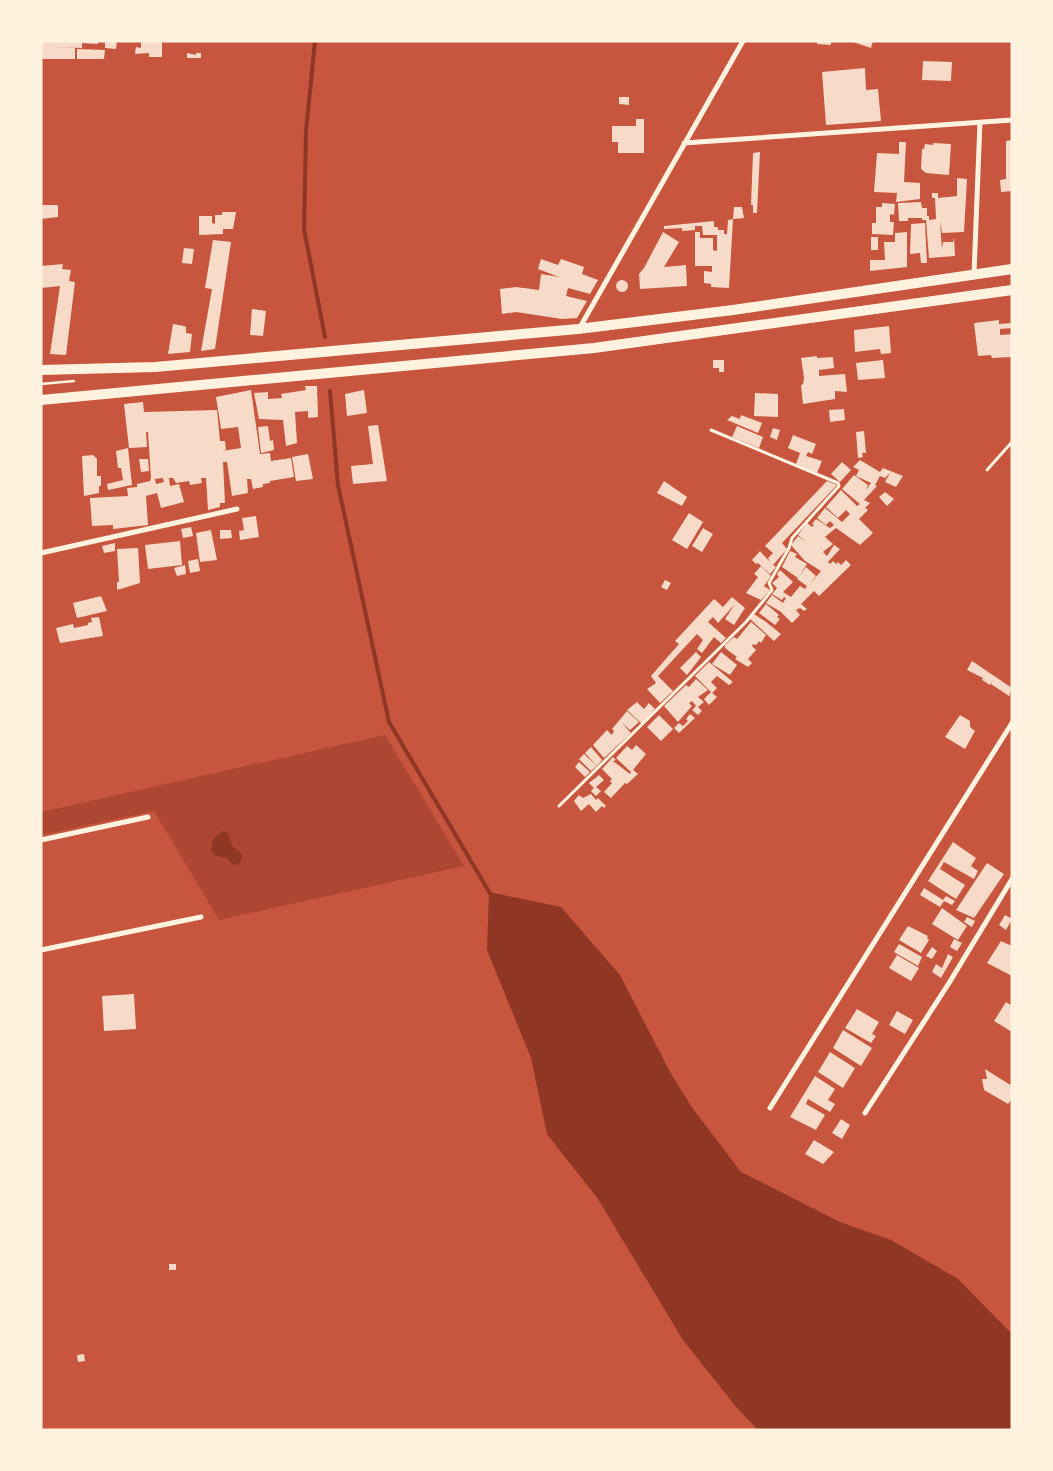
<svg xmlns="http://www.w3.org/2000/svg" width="1053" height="1471" font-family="Literata,serif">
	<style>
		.green { fill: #ae4732 }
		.water { fill: #8f3625 }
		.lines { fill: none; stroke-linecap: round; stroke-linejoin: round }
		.stream { stroke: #8f3625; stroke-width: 4 }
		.building { fill: #f7dbc8; fill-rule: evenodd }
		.path { stroke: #fff3e0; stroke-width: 2.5 }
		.service { stroke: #fff3e0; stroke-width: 3 }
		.minor { stroke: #fff3e0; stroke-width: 5 }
		.trunk { stroke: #fff3e0; stroke-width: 10 }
	</style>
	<rect width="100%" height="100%" fill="#c8553d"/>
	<path class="green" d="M385 735 464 866 219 920 154 811 41 835V812Z"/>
	<path class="water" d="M222 831 228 833 232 846 242 854 241 861 238 865 232 864 227 858 216 856 211 851 213 839Z
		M489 892 561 907 620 975 670 1072 691 1106 741 1172 840 1222 891 1240 958 1279 1012 1334V1430H758L737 1408 683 1340 598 1199 547 1134 531 1058 487 950Z"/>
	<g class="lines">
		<path class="stream" d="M315 41 306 131 304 229 325 337
			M330 391 338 485 389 722 491 895"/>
	</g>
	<path class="building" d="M41 41H98V44L82 43V48L51 47 75 48V59H41Z
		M105 41H117L116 49 105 48Z
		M141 41H162V57H149V53L135 54 136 47 141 48Z
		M817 41H831V45L817 44Z
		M850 41H873L871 48Z
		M77 49 105 50 104 59H77Z
		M187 53 196 55V53H201V58H187Z
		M923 61 952 62 951 81 922 80Z
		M865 68 866 90 878 89 881 121 826 125 822 72Z
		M619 97H629V105L619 104Z
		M636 119H644V153H618V142H612V126H636Z
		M1012 140V191L1001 192 1000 180 1006 179V141Z
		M899 142H906L904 182 920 183V199L896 202 897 193 874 192 877 153 899 154Z
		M933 143 951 144 949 175 926 173 921 169 922 149H924L925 144 933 145Z
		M760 152 757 213H753V205H751L753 153Z
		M957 178 967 179 964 232 942 233 940 222 942 249 943 242H953L954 237 955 256 929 258 926 220H922V218H908V221H899L898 203 921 202 922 208H927V216H929V220L936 219 935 198H932V193H938V198L957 196Z
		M882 203 895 204 894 215 890 214V222H894L893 235 872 234V223H876V207H882Z
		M41 205H58V217L41 219Z
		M734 207H742L744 218 733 219Z
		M222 212H236L233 229H223V234L199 235V216H212V223L215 224V215H222Z
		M733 219 729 288 711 287V284L704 283V271L712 272V266H695V232H700V238H713V250L717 251V235H703L702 226H695V230L682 231V228L664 229V226L714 221V227H718V230H724V234H727L728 220Z
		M925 223 927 263H921L920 253 910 254 911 224Z
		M663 232 679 242 664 267 686 265 687 286 640 289 639 274 644 268Z
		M907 232V267L870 271V260H885L884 242H895V233Z
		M871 237H878V250H871Z
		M213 240 231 242 215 349 201 351 212 289 205 288Z
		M184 248 194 249 192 264 182 263Z
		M541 259 558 265 561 259 584 267 582 274 598 280 590 294 568 288 566 296 587 301 577 318 562 319 516 312 502 314 500 289 516 287 539 290 541 274 559 277 538 269Z
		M63 264 62 269 71 270 69 281 75 282 66 355 50 354 60 286 41 288V266Z
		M616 286a6 6 0 1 1 12 0a6 6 0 1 1-12 0Z
		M252 309 266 311 263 336 250 335Z
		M999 320V324L1012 323V328L1000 329V335L1012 334V357L992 358 991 355 978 356 974 323Z
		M173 324 184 326 186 327V333L192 334 190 352 168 354Z
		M889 326 891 353 881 354 880 349 855 352 854 330Z
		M817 356V358L833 357 834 368 819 370V376L845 374 847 392 835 391V399L803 404 801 385 803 384 804 378 801 358Z
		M713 360H724V372H719V368H713Z
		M883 360 885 378 858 380 856 363Z
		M305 386H317L318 417 308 418V411L295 412 297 443 286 446 283 420 259 419 254 393 268 392V399L282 398 281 394 306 390Z
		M251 390 260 454 270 453 271 461 291 458 294 477 270 481V483L263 484V487L253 489 251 479H247L248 493 232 496 227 462H223L225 503H220V507L208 510 206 478H201L202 483 190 485 189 481 176 483 172 476 173 478H169L170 486 179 484 184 502 161 508 157 493 146 496 148 525 113 529V525L92 526 90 498 128 496 127 488 137 487V484L150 481 151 478 148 432H146L147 447 129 448 124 404 143 402 144 412 217 410 220 441H225L226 450 222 451 241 448 238 427 221 429 216 397ZM163 478 164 482 156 484 155 479Z
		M364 390 367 413 347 416 345 394Z
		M755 393 778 394V417L754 416Z
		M844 409 845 420 830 422 829 410Z
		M741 415 762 423 758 433 727 420 732 416 740 419Z
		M378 425 387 481 353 484 351 466 373 464 368 426Z
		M268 426 270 441 273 440 274 450 261 453 258 427Z
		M737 426 763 437 759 448 732 437Z
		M773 428 780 430 777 440 770 437Z
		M864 431 866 453H862L863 457 858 458 856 432Z
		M793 435 816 444 812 454 808 452 806 456 822 461 817 473 796 464 800 453 788 448Z
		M128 448 132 485 108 490 107 484 123 480 121 468H118L116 451Z
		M308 454 313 479 296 481 292 457Z
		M93 455 97 459V476H101V486H99V493L84 496 82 456Z
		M139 459H148L149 471 141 472Z
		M860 460 880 472 883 468 903 476 896 487 885 482 890 473 885 478 880 476 875 485 877 486 864 500 870 503 865 508 868 510 859 519 873 533 860 545 836 528 825 537 833 544 823 552 827 556 834 545 840 549 828 562 830 564 833 561 836 564 838 562 841 565 846 560 851 565 819 596 814 591 801 604 807 609 804 611 800 608 796 610 800 615 792 623 781 612 766 603 772 595 783 603 786 598 784 597 782 600 772 594 777 588 772 583 779 577 777 574 780 570 793 582 783 592 791 597 800 586 805 589 807 586 797 579 806 567 816 576 810 584 821 571 805 561 791 545 798 536 806 542 798 535 807 523 812 527 814 525 812 524 816 519 830 528 834 525 830 521 826 525 817 518 825 508 842 522 850 514 846 510 838 518 826 507 841 490 857 506 860 504 842 489 854 475 868 485 866 490 871 483 856 476 859 470 853 467Z
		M842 462 851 470 840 482 831 474Z
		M664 481 687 497 682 506 657 493Z
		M827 481 837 485 782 543 787 549 773 565 776 567 770 574 758 563 756 564 752 560 760 551 770 562 768 558 773 553 765 546Z
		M885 492 894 499 887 506 879 497Z
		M689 513 703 522 687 549 672 540Z
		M256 516 259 537 240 540 239 531 244 530 242 518Z
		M191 527 193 536 183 538 181 529Z
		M703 528 713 534 702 552 692 546Z
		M211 530 217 560 200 562 196 533Z
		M220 530H231L232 538 220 539Z
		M180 541 182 565 148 569 145 545Z
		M115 543V551L104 553 102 546Z
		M138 548 140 583 117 590V582H119L117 549Z
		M790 551 797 554 795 557 807 564 798 578 782 567Z
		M198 559 200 571 190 573 188 561Z
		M185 565 186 574 177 576 174 568Z
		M761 566 771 576 764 586 770 590 761 600 746 593 758 577 754 574Z
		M665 580 671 583 667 590 661 587Z
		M101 596 107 611 77 618 73 603Z
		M732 597 745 608 734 625 725 619 735 604 718 623 713 617 708 622 726 638 721 643 714 637 702 653 697 649 703 640 697 634 658 676 673 691 660 703 647 689 656 683 651 676 679 644 675 641 714 599 723 607Z
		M766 604 779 615 777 617 780 619 775 625 759 613Z
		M754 614 766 622 781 634 774 641 750 619Z
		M99 617 103 636 60 643 56 628 73 624 74 628 88 625V623L92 622 91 618Z
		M751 622 766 635 761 643 759 641 756 645 753 644 752 646 756 650 748 659 752 663 748 667 735 659 737 657 725 648V645L734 637 737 639Z
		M696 652 701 657 687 675 680 668Z
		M721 652 737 665 730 675 712 664Z
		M972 661 1012 688 1009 696 991 684 994 679 990 685 982 680 983 678 967 670Z
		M709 662 733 682 729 685 717 676 711 682 717 688 712 693 695 676Z
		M696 679 708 690 698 697 704 702 698 707 702 711 698 715 692 710 696 706 692 701 689 703 692 706 678 722 664 706 686 685 689 687Z
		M711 692 717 697 709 705 704 699Z
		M637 702 644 709 649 703 655 709 642 724 627 710Z
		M627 711 639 722 630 730 622 723 631 733 604 758 593 745 607 730 612 735 614 731 612 729Z
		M690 714 695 718 679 733 674 728 679 723 683 726 688 721 686 719Z
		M659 715 673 729 661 741 647 727Z
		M960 715 970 721V727L975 731 965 749 945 737Z
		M636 745 646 754 633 770 638 774 627 784 625 783 611 798 604 792 612 783 610 781 612 779 602 769 613 757 616 760 613 761 630 774 631 772 616 758 627 746 632 750Z
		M591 747 602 760 597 766 585 753Z
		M584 754 597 766 591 771 579 759Z
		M579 762 590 772 585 777 575 767Z
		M599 775 604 780 596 787 601 791 596 796 591 791 594 788 589 783Z
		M591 794 596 800 598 798 606 806 604 808 602 806 596 812 589 804 581 811 574 801 579 795 583 798Z
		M953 842 976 858 971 866 978 871 974 879 944 862 940 869 965 885 956 899 928 881Z
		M987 863 1004 874 974 918 956 910Z
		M924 888 943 900 946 896 955 901 952 905 944 901 940 907 920 895Z
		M942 908 967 926 958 940 932 924Z
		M1005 915 1012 919 1006 930 999 925Z
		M967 917 975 921 972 927 964 922Z
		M908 926 928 936 927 938 929 940 921 953 899 940Z
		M954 939 962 943 957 951 950 947Z
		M1001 941 1012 946V976L987 963Z
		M899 944 922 957 918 966 894 952Z
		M932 947 937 951 932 959 926 956Z
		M948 954 953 957 941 978 932 972 936 964 942 968Z
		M897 955 919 968 911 981 889 968Z
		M134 994 136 1029 104 1031 102 996Z
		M1006 1002 1012 1006V1032L994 1021Z
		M857 1009 879 1022 872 1034 876 1036 871 1043 845 1028Z
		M897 1011 913 1020 905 1034 889 1025Z
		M843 1030 872 1048 861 1066 833 1048Z
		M830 1052 855 1068 843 1088 818 1072Z
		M985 1069 1012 1086V1099L1008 1104 984 1090 982 1079H987Z
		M815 1076 835 1089 828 1100 835 1104 830 1112 808 1099 806 1104 825 1115 816 1130 790 1117Z
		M841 1119 850 1125 842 1139 832 1133Z
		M814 1140 834 1152 823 1164 805 1154Z
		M169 1264H176V1270H169Z
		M84 1354 85 1361 78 1362 77 1355Z"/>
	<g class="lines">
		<path class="path" d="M41 384 74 381"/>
		<path class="service" d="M987 470 1012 442
			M559 806 746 622 772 590 769 583 789 548 792 538 839 486 838 483 711 430"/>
		<path class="minor" d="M684 143 1012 120
			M974 274 980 122
			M579 329 743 41
			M41 553 237 509
			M41 840 148 817
			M41 950 201 917
			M770 1108 1012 723
			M865 1113 949 983 1012 879"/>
		<path class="trunk" d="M41 370 155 367 578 329 733 310 1012 269
			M41 400 594 348 1012 290"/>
	</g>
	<rect width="1053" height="1471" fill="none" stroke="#fff3e0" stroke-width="85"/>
</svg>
